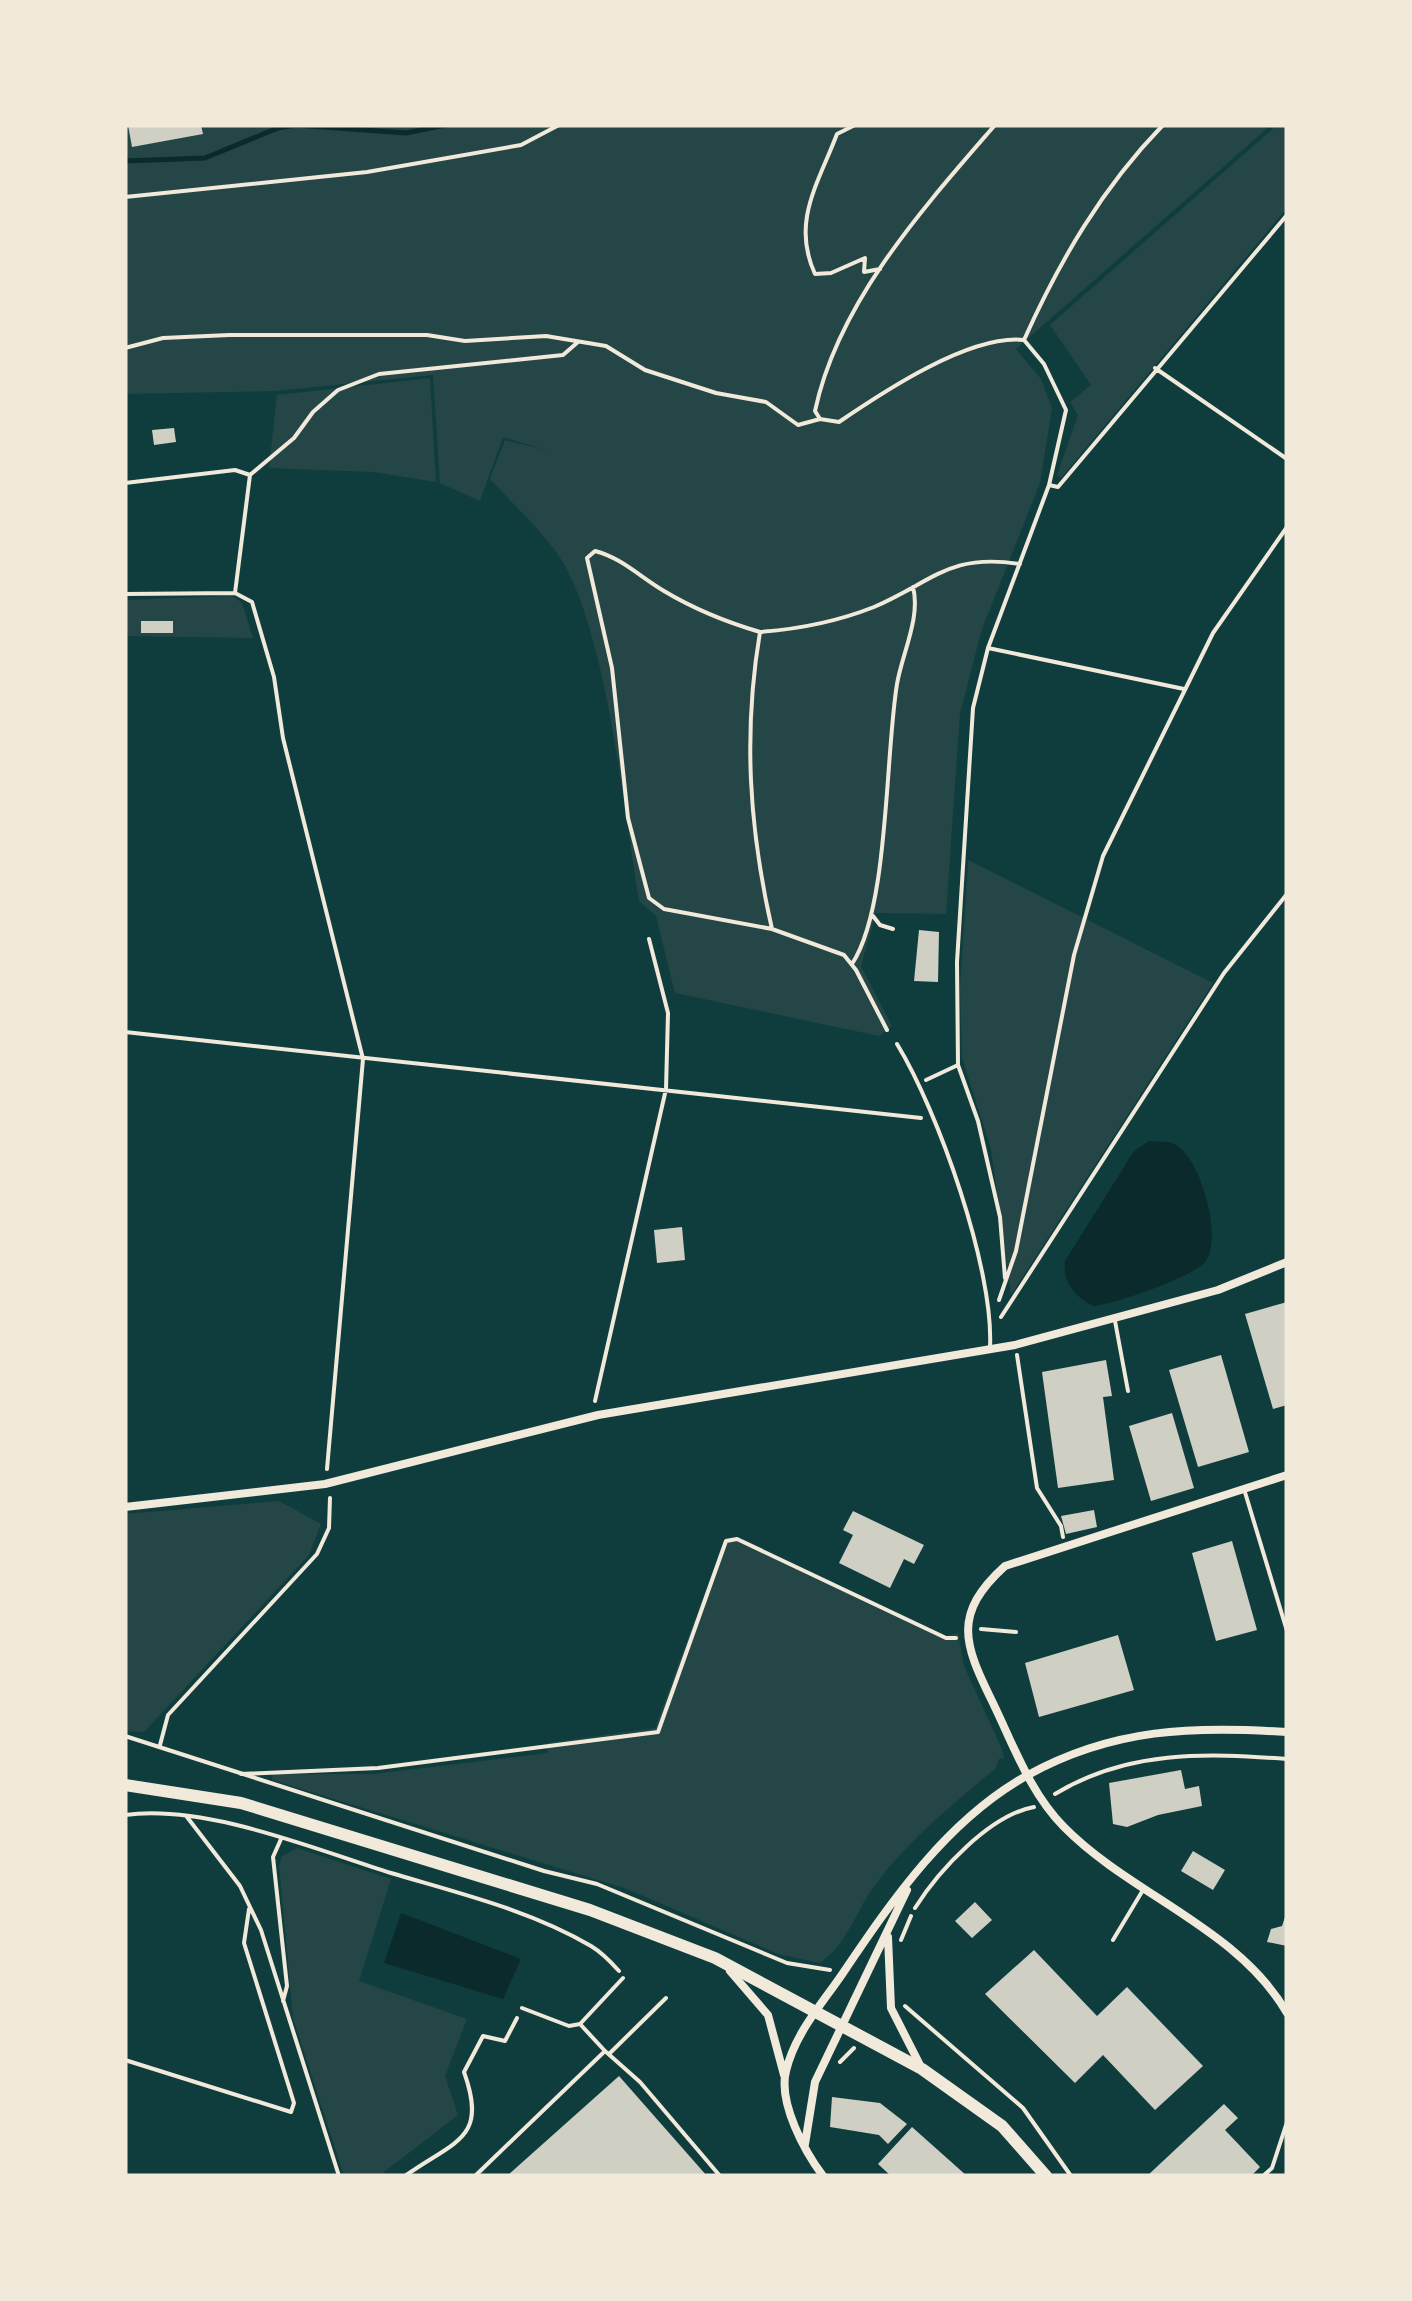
<svg xmlns="http://www.w3.org/2000/svg" width="1412" height="2301" font-family="Montserrat,sans-serif">
	<style>
		.green { fill: #244646 }
		.water { fill: #0a2a2b }
		.lines { fill: none; stroke-linecap: round; stroke-linejoin: round }
		.stream { stroke: #0a2a2b; stroke-width: 5 }
		.building { fill: #cfcfc3 }
		.path { stroke: #f1e9da; stroke-width: 4 }
		.service { stroke: #f1e9da; stroke-width: 4 }
		.minor { stroke: #f1e9da; stroke-width: 8 }
		.primary { stroke: #f1e9da; stroke-width: 12 }
	</style>
	<rect width="100%" height="100%" fill="#0f3d3e"/>
	<path class="green" d="M125 125H1271L1016 349 1041 379 1052 408 1040 483 982 629 960 713 946 914 876 913 861 966 892 1026 879 1036 675 993 656 916 639 901C624 812 606 623 557 553 538 527 512 503 490 479L505 440 546 450 503 437 480 501 440 483 433 375 276 391 125 394Z
		M1277 125H1287V208L1061 478 1057 475 1078 415 1070 402 1091 385 1050 325Z
		M430 378 436 482 373 472 269 468 277 395Z
		M233 596 242 603 253 638 125 636V600Z
		M968 860 1213 983 1011 1295 991 1149 962 1058 960 987Z
		M279 1501 321 1524 309 1555 144 1732 125 1731V1514Z
		M725 1538H738L947 1636 958 1633 964 1666 1002 1749 1004 1758 999 1759 996 1768C951 1806 908 1840 873 1888 854 1914 848 1943 820 1963L778 1954 627 1889 272 1780 273 1774H373L548 1753 547 1743 655 1728Z
		M297 1848 391 1879 359 1981 467 2019 445 2076 458 2115 379 2176H344L293 2018 279 1866 282 1856Z"/>
	<path class="water" d="M1149 1141C1156 1142 1166 1141 1172 1143 1200 1153 1223 1237 1206 1261 1196 1276 1112 1305 1093 1306 1075 1296 1062 1282 1065 1261L1134 1151Z
		M401 1913 521 1959 503 1999 384 1963Z"/>
	<g class="lines">
		<path class="stream" d="M125 161 205 158 278 128 296 125 406 133 446 125"/>
	</g>
	<path class="building" d="M128 125H201L203 134 132 147Z
		M174 428 176 442 154 445 152 430Z
		M141 621H173V633H141Z
		M919 930 939 932 938 982 914 981Z
		M682 1227 685 1260 657 1263 654 1230Z
		M1287 1302V1405L1273 1409 1245 1314Z
		M1221 1355 1249 1452 1198 1467 1169 1370Z
		M1106 1360 1112 1396 1103 1397 1114 1480 1058 1488 1042 1372Z
		M1172 1413 1194 1488 1151 1501 1129 1426Z
		M1094 1510 1097 1527 1066 1534 1061 1516Z
		M853 1511 924 1545 914 1564 904 1559 890 1588 839 1563 853 1535 843 1530Z
		M1232 1541 1257 1630 1216 1641 1192 1553Z
		M1118 1635 1134 1690 1039 1717 1025 1663Z
		M1181 1770 1185 1789 1199 1786 1202 1806 1158 1815 1127 1827 1113 1824 1109 1783Z
		M1193 1851 1225 1870 1213 1890 1181 1871Z
		M975 1902 992 1920 972 1938 955 1921Z
		M1287 1911V1946L1267 1942 1271 1929 1282 1926Z
		M1034 1950 1097 2016 1127 1987 1203 2066 1155 2110 1103 2055 1075 2083 985 1994Z
		M619 2076 707 2176H507Z
		M832 2097 880 2103 907 2124 888 2144 879 2135 830 2127Z
		M1224 2104 1238 2118 1225 2130 1260 2167 1251 2176H1147Z
		M912 2127 967 2176H891L878 2164Z"/>
	<g class="lines">
		<path class="path" d="M855 125 837 134C818 184 791 222 815 274L831 273 865 258 864 272 880 269
			M125 197 367 172 521 145 559 125
			M1024 340C1060 260 1102 188 1163 125
			M125 348 163 338 229 335H427L465 341 546 336 606 346 645 370 716 393 766 402 798 425 820 419 839 422C883 392 970 334 1024 340L1044 364 1066 410 1049 485 988 648 973 708 957 962 958 1065 978 1121 1000 1217 1005 1278
			M1155 368 1287 459
			M820 419 815 411C838 302 924 207 995 125
			M250 475 294 438 313 412 338 390 379 374 563 355 578 342
			M125 483 235 470 250 475 235 593
			M1049 485 1058 487 1287 215
			M235 593 252 602 274 677 283 738 363 1059 327 1469
			M125 594 235 593
			M760 632C800 629 836 622 874 607 934 581 949 553 1020 564
			M988 648 1184 689
			M873 916 880 925 893 929
			M772 929C749 828 743 733 760 632 726 622 694 609 664 591 640 577 622 558 595 551L587 558 612 668 628 818 649 898 664 909 772 929 844 955 856 970 887 1030
			M852 964C889 908 885 757 897 684 902 654 921 617 913 587
			M125 1032 921 1118
			M926 1080 958 1065
			M999 1300 1016 1251 1074 955 1103 856 1213 633 1287 527
			M1001 1317 1224 973 1287 894
			M1017 1355 1037 1488 1061 1526 1063 1537
			M595 1401 666 1089 668 1013 649 939
			M981 1629 1016 1632
			M125 1736 544 1871 597 1884 787 1963 830 1970
			M160 1745 168 1715 317 1554 329 1528 330 1498
			M241 1774 378 1768 658 1732 726 1541 737 1539 946 1638H956
			M1055 1794C1127 1750 1206 1753 1287 1759
			M125 1815C206 1804 314 1849 391 1873 458 1893 530 1910 591 1946 601 1952 611 1962 619 1971
			M187 1817 240 1886 261 1930 339 2176
			M281 1839 273 1857 287 1986 283 2001
			M915 1908C939 1870 990 1815 1034 1807
			M901 1940 911 1916
			M905 2006 1023 2108 1071 2176
			M125 2060 291 2112 294 2103 244 1943 249 1909
			M840 2062 854 2048
			M405 2176C456 2140 488 2139 464 2072L483 2036 505 2041 517 2018"/>
		<path class="service" d="M897 1044C938 1111 994 1269 990 1347
			M1115 1321 1128 1391
			M1244 1489 1287 1631
			M1113 1940 1143 1890
			M522 2008 569 2026 580 2024
			M605 2051 640 2082 720 2176
			M609 2054 666 1998
			M475 2176 605 2051 580 2024 623 1978
			M1263 2176 1272 2168 1287 2122"/>
		<path class="minor" d="M1287 1475 1005 1566C952 1614 964 1644 992 1701 1013 1744 1030 1793 1064 1827 1131 1895 1238 1928 1287 2013
			M125 1507 325 1484 598 1415 1015 1345 1218 1290 1287 1262
			M888 1937 891 2008 920 2065
			M730 1971 768 2015 784 2075
			M805 2144 815 2082 907 1890
			M823 2176C805 2152 778 2103 786 2071 795 2033 822 2004 843 1973 893 1899 948 1819 1028 1775 1113 1728 1193 1726 1287 1732"/>
		<path class="primary" d="M125 1785 241 1803 590 1910 715 1958 922 2069 1002 2126 1046 2176"/>
	</g>
	<rect width="1412" height="2301" fill="none" stroke="#f1e9da" stroke-width="255"/>
</svg>
